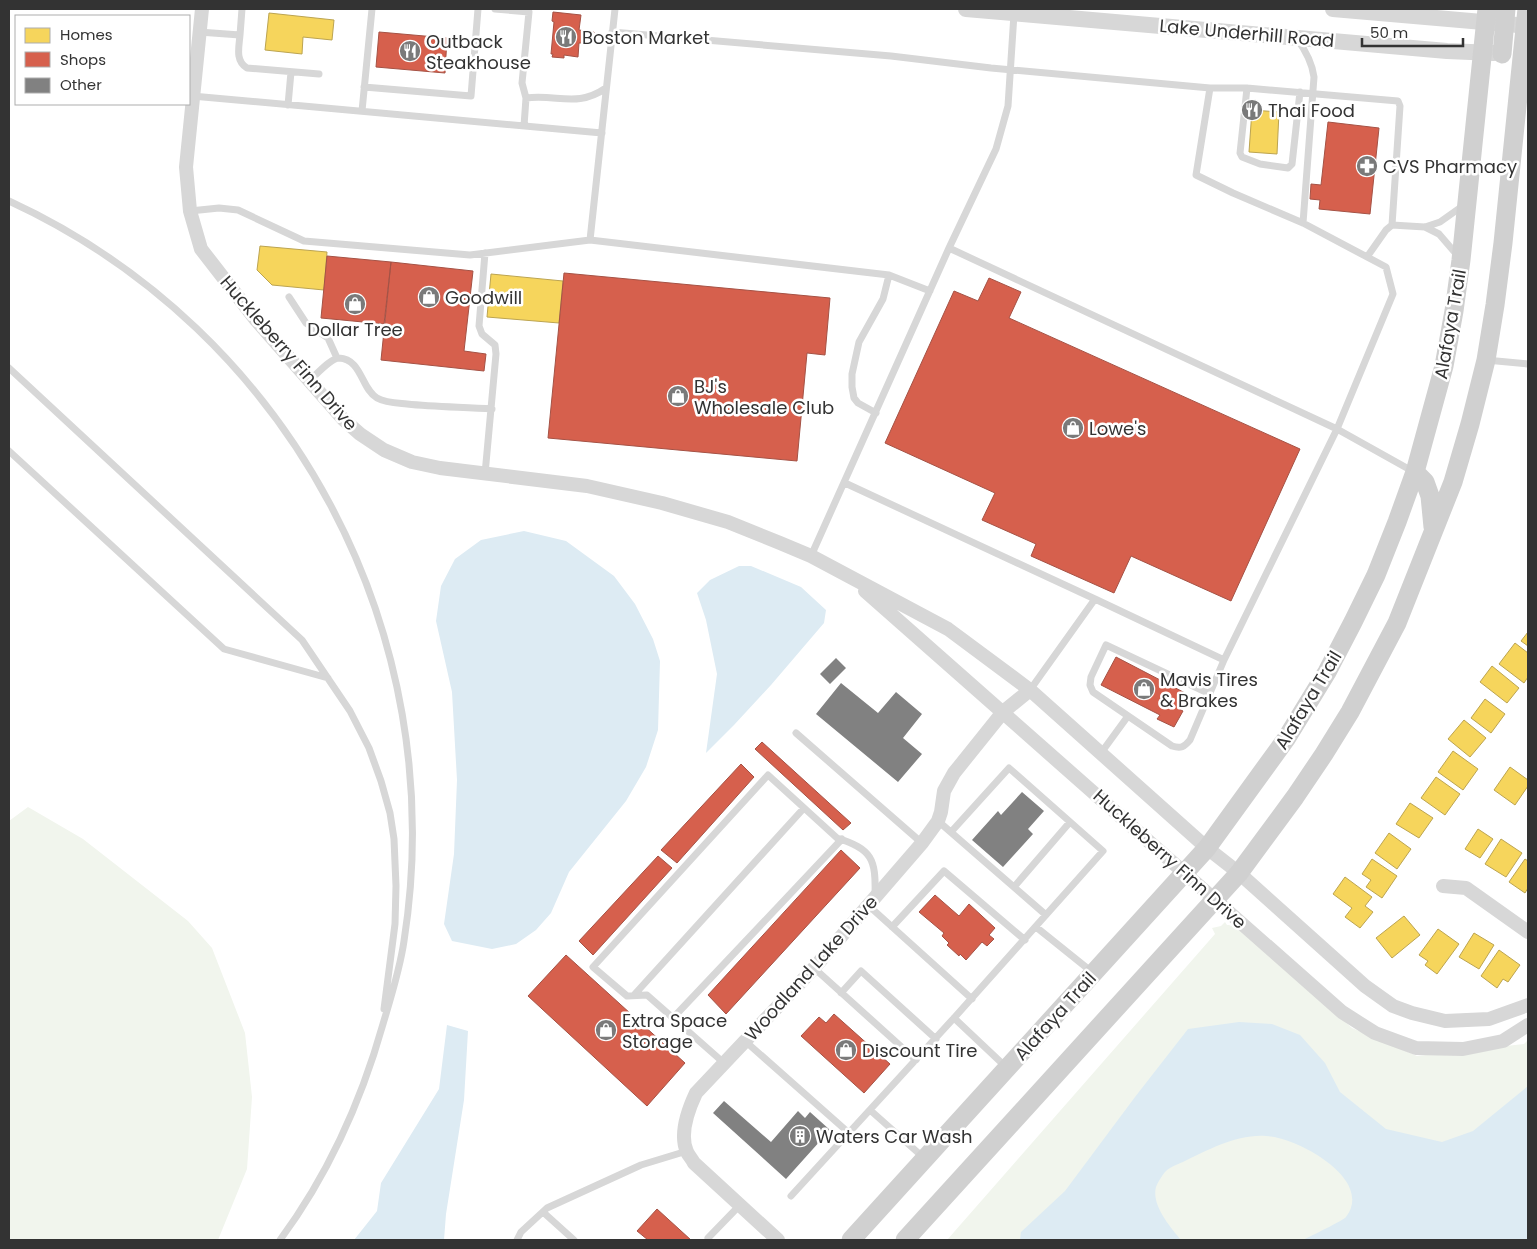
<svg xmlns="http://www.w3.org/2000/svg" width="1537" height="1249" font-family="Poppins,sans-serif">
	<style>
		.green { fill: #f1f5ed }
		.water { fill: #ddebf3 }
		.homes { fill: #f6d55c; stroke: #bca450 }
		.shops { fill: #d6604d; stroke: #a55245 }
		.building { fill: #818181 }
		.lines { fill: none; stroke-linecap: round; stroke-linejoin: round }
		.service { stroke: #d7d7d7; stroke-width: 7 }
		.minor { stroke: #d7d7d7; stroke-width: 14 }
		.tertiary { stroke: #d7d7d7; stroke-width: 16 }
		.secondary { stroke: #d0d0d0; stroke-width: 19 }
		.labels { text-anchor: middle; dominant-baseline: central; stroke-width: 5; stroke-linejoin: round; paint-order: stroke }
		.street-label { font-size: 18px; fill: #333; stroke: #fff }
		.poi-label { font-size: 18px; fill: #333; stroke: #fff; text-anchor: start }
	</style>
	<rect width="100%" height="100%" fill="#fff"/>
	<path class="green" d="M28 807 83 839 188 921 212 948 245 1033 252 1097 247 1169 218 1240H9V821Z
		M1225 922 1227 925H1229L1246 932 1352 1028 1417 1056 1524 1044 1528 1040V1240H947L1215 934 1212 928 1221 926Z"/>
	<path class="water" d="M524 531 566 541 614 576 635 604 653 639 660 661 658 730 646 767 626 801 569 872 551 913 536 930 516 944 492 949 452 941 444 924 454 854 457 780 452 692 436 621 441 586 455 559 481 540Z
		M739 566H751L801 587 826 610 824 623 771 685 734 725 706 753 717 674 706 620 697 593 710 580Z
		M1239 1022 1272 1024 1300 1035 1325 1063 1340 1092 1386 1129 1442 1142 1473 1131 1528 1086V1240H1303C1309 1237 1344 1220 1346 1217 1375 1179 1296 1137 1266 1136 1237 1134 1208 1150 1183 1162 1178 1164 1170 1167 1166 1171 1163 1174 1158 1182 1156 1187 1151 1205 1171 1228 1181 1240H1020L1021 1232 1065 1191 1135 1097 1188 1029Z
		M447 1025 468 1031 464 1100 446 1214 444 1240H354L377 1211 381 1183 439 1089Z"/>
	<path class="homes" d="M269 13 334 20 332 40 303 37 302 54 265 50Z
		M1252 110 1279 112 1277 154 1249 152Z
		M260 246 327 252 324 290 272 285 257 270Z
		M491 274 563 281 559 323 487 317Z
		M1528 632V646L1521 641Z
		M1515 643 1528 653V677L1524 683 1499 664Z
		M1492 666 1519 688 1507 703 1480 682Z
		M1485 699 1505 714 1491 733 1471 718Z
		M1464 720 1486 738 1470 757 1448 739Z
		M1453 751 1478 769 1463 790 1438 772Z
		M1510 767 1528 780V786L1515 805 1494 790Z
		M1436 777 1460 794 1445 815 1421 798Z
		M1410 803 1433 818 1419 838 1396 824Z
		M1478 829 1493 839 1480 858 1465 849Z
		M1389 833 1411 849 1397 869 1375 853Z
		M1501 839 1522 853 1506 877 1485 864Z
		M1372 859 1397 876 1382 898 1366 887 1371 880 1362 874Z
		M1525 859 1528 861V888L1525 893 1509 882Z
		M1345 877 1372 897 1365 906 1373 912 1360 928 1345 917 1352 908 1333 894Z
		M1404 916 1420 935 1392 958 1376 938Z
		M1438 929 1459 944 1437 974 1425 965 1428 961 1419 955Z
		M1474 933 1494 945 1479 969 1459 957Z
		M1499 950 1520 965 1508 982 1503 979 1497 988 1481 976Z"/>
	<path class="shops" d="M553 12 581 15 579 30 594 32 593 43H579L578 57 564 55V58L552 57 553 54H551L554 22 552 21Z
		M379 32 447 38 445 73 376 67Z
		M1328 122 1379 128 1370 214 1319 209 1320 200 1310 199 1311 184 1321 185Z
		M327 256 391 262 384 324 321 318Z
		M391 262 473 271 464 351 486 354 484 371 381 360Z
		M564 273 830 298 825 355 807 353 797 461 548 438Z
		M989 278 1021 292 1009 318 1300 449 1231 601 1131 556 1114 593 1031 556 1036 544 982 520 995 493 885 443 954 291 978 301Z
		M1116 657 1187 694 1179 709 1183 711 1174 727 1157 719 1160 715 1101 685Z
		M762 742 851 823 843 830 755 749Z
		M741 764 754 777 677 863 661 850Z
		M841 850 860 868 726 1014 708 995Z
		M658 856 672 868 593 955 579 941Z
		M935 895 959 916 969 904 995 928 989 935 994 939 987 946 982 942 966 960 960 954 959 956 947 945 949 943 942 936 944 933 919 912Z
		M566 955 685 1063 647 1106 528 996Z
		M834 1014 890 1064 864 1093 801 1036 819 1017 826 1023Z
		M657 1209 691 1240H648L637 1231Z"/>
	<path class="building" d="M836 658 846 668 830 684 820 674Z
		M841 683 878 713 896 692 922 714 903 738 922 754 898 782 816 714Z
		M1022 792 1044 811 1028 829 1033 834 1003 867 972 840 998 811 1001 815Z
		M724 1101 771 1142 798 1111 805 1118 810 1112 830 1130 786 1179 713 1113Z"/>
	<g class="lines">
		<path class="service" d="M495 9 529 12 522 83 526 98 524 126
			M199 32 240 35 242 9
			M612 32 891 56 991 68 1210 88 1196 175 1233 193 1303 223 1386 267 1393 294 1337 429 1224 660 1095 599 1030 690
			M240 35C239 47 235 61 247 68L319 74
			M1297 39C1306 51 1312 62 1314 77L1303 223
			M364 87 471 96 478 9
			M1210 88H1247L1398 101 1400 106 1392 225
			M1247 88 1240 153 1242 157 1260 164 1288 168 1292 164 1300 92
			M192 96 602 133
			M526 98C558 94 577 108 606 88
			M288 105 291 72
			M362 111 372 9
			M9 201C291 331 452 634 404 941 400 969 391 997 383 1024 361 1102 328 1175 280 1240
			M190 211 219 208 238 210 304 241 470 255 590 240 889 275 930 291
			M1425 227 1439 234 1458 256
			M590 240 615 9
			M949 248 1337 429 1414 472
			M1367 257 1386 230 1392 225 1425 227 1440 222 1464 205
			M289 297 306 323 328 338 337 358
			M1486 360 1528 364
			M9 368 302 640 350 711 369 748 381 781 390 813 394 839 396 886 395 924 384 1009
			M309 381C316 375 331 358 339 358 362 359 361 389 377 398 386 403 397 403 407 404 435 407 464 407 492 409
			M876 413 858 403 854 398 852 387V374L859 342 883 299 889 275
			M9 451 224 649 328 678
			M485 474 496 354 495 345 482 334 479 326 485 253
			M845 483 1095 599
			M811 556 949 248 996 149 1008 106 1014 14
			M1210 694 1106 645 1091 677 1090 685 1093 692 1172 746C1181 749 1184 747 1190 740L1224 660
			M796 733 922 843
			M1101 753 1128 716
			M938 821 1046 915
			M1014 887 1070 822
			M869 906 972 999
			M892 927 944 871 1025 940
			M1036 927 1092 972
			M814 968 916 1060
			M841 993 861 971 936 1039
			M634 995 804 808
			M673 1018 842 839
			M954 1018 1007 1068
			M745 1041 849 1133
			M724 1063 647 995 627 996 593 967 768 775 837 838C872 849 876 859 875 895
			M870 1110 924 1158
			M791 1196 954 1018 1103 851 1009 768 951 832
			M543 1212 574 1240
			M708 1238 740 1205
			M517 1240 521 1232 547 1208 641 1165 687 1151"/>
		<path class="minor" d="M202 9 186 167 190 211 201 249 256 320 343 419 360 434 384 450 412 462 440 468 587 486 662 503 728 522 780 543 811 556 948 629 1030 690 1207 848 1239 873 1365 986 1393 1006 1412 1013 1445 1021 1489 1019 1528 1005
			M865 591 1342 1012 1375 1033 1416 1048 1463 1049 1503 1041 1528 1025
			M1443 886 1466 888 1528 932
			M778 1240 694 1163C692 1159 689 1156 687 1152 679 1134 688 1110 696 1093L814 968 922 843 938 821 941 812 944 791 954 773 1003 712 1030 690"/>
		<path class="tertiary" d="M966 9 1447 51 1494 53
			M1333 9 1528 26"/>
		<path class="secondary" d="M1502 54 1506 9
			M1415 472 1425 482 1430 496 1433 527
			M851 1240 1207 848 1286 739 1327 672 1353 622 1376 575 1397 522 1415 472 1444 366 1454 311 1461 260 1487 9
			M905 1240 1239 873 1295 797 1324 754 1350 712 1397 623 1453 482 1470 424 1486 360 1495 305 1503 243 1527 9"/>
	</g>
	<defs>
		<g id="restaurant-disc" transform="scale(1.125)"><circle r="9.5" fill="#7a7a7a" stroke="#fff"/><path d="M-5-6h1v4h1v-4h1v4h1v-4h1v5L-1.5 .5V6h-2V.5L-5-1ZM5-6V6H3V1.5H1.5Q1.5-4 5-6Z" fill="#fff"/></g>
		<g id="pharmacy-disc" transform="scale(1.125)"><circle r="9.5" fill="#7a7a7a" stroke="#fff"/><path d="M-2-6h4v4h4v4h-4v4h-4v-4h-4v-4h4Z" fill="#fff"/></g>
		<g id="shop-disc" transform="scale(1.125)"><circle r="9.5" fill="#7a7a7a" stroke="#fff"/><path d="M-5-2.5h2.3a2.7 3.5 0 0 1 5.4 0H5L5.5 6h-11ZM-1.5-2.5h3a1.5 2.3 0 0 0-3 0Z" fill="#fff"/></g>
		<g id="building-disc" transform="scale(1.125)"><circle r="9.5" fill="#7a7a7a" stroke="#fff"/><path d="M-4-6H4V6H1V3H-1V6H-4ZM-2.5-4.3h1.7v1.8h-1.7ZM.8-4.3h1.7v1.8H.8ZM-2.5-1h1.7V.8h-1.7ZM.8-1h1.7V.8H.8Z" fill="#fff"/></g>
	</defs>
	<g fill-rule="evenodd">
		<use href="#restaurant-disc" x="566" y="37"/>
		<use href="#restaurant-disc" x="410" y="51"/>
		<use href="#restaurant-disc" x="1252" y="110"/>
		<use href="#pharmacy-disc" x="1367" y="166"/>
		<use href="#shop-disc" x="429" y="297"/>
		<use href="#shop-disc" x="355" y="304"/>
		<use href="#shop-disc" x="678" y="396"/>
		<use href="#shop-disc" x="1073" y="428"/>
		<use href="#shop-disc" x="1144" y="689"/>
		<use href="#shop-disc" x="606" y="1030"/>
		<use href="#shop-disc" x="846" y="1050"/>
		<use href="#building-disc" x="800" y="1136"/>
	</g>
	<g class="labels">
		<g class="street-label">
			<text transform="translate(1247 33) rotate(5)">Lake Underhill Road</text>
			<text transform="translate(1450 324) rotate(-80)">Alafaya Trail</text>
			<text transform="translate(289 353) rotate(49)">Huckleberry Finn Drive</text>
			<text transform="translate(1308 700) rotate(-59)">Alafaya Trail</text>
			<text transform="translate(1170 859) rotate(42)">Huckleberry Finn Drive</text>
			<text transform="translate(811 968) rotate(-48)">Woodland Lake Drive</text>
			<text transform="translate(1055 1016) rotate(-48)">Alafaya Trail</text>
		</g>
		<g class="poi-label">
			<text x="582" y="37">Boston Market</text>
			<text x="426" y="41">Outback<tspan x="426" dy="21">Steakhouse</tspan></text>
			<text x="1268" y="110">Thai Food</text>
			<text x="1383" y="166">CVS Pharmacy</text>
			<text x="445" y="297">Goodwill</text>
			<text x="355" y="329" text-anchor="middle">Dollar Tree</text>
			<text x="694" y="386">BJ's<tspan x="694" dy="21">Wholesale Club</tspan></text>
			<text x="1089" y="428">Lowe's</text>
			<text x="1160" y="679">Mavis Tires<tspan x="1160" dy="21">&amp; Brakes</tspan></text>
			<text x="622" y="1020">Extra Space<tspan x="622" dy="21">Storage</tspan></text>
			<text x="862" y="1050">Discount Tire</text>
			<text x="816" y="1136">Waters Car Wash</text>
		</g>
	</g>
	<rect width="1537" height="1249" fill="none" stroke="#333333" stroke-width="20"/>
	<rect x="15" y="15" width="175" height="90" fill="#ffffff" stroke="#adadad"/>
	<rect x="25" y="28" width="25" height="15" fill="#f6d55c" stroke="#adadad"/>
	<text x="60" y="40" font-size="15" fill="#333333">Homes</text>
	<rect x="25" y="52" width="25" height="15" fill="#d6604d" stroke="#adadad"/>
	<text x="60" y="65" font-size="15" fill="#333333">Shops</text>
	<rect x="25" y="78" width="25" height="15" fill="#818181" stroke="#adadad"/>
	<text x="60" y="90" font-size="15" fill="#333333">Other</text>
	<path d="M1362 38v8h101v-8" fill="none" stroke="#333333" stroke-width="2.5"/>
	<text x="1370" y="38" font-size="15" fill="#333333" stroke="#ffffff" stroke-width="4" paint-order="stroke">50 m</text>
</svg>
